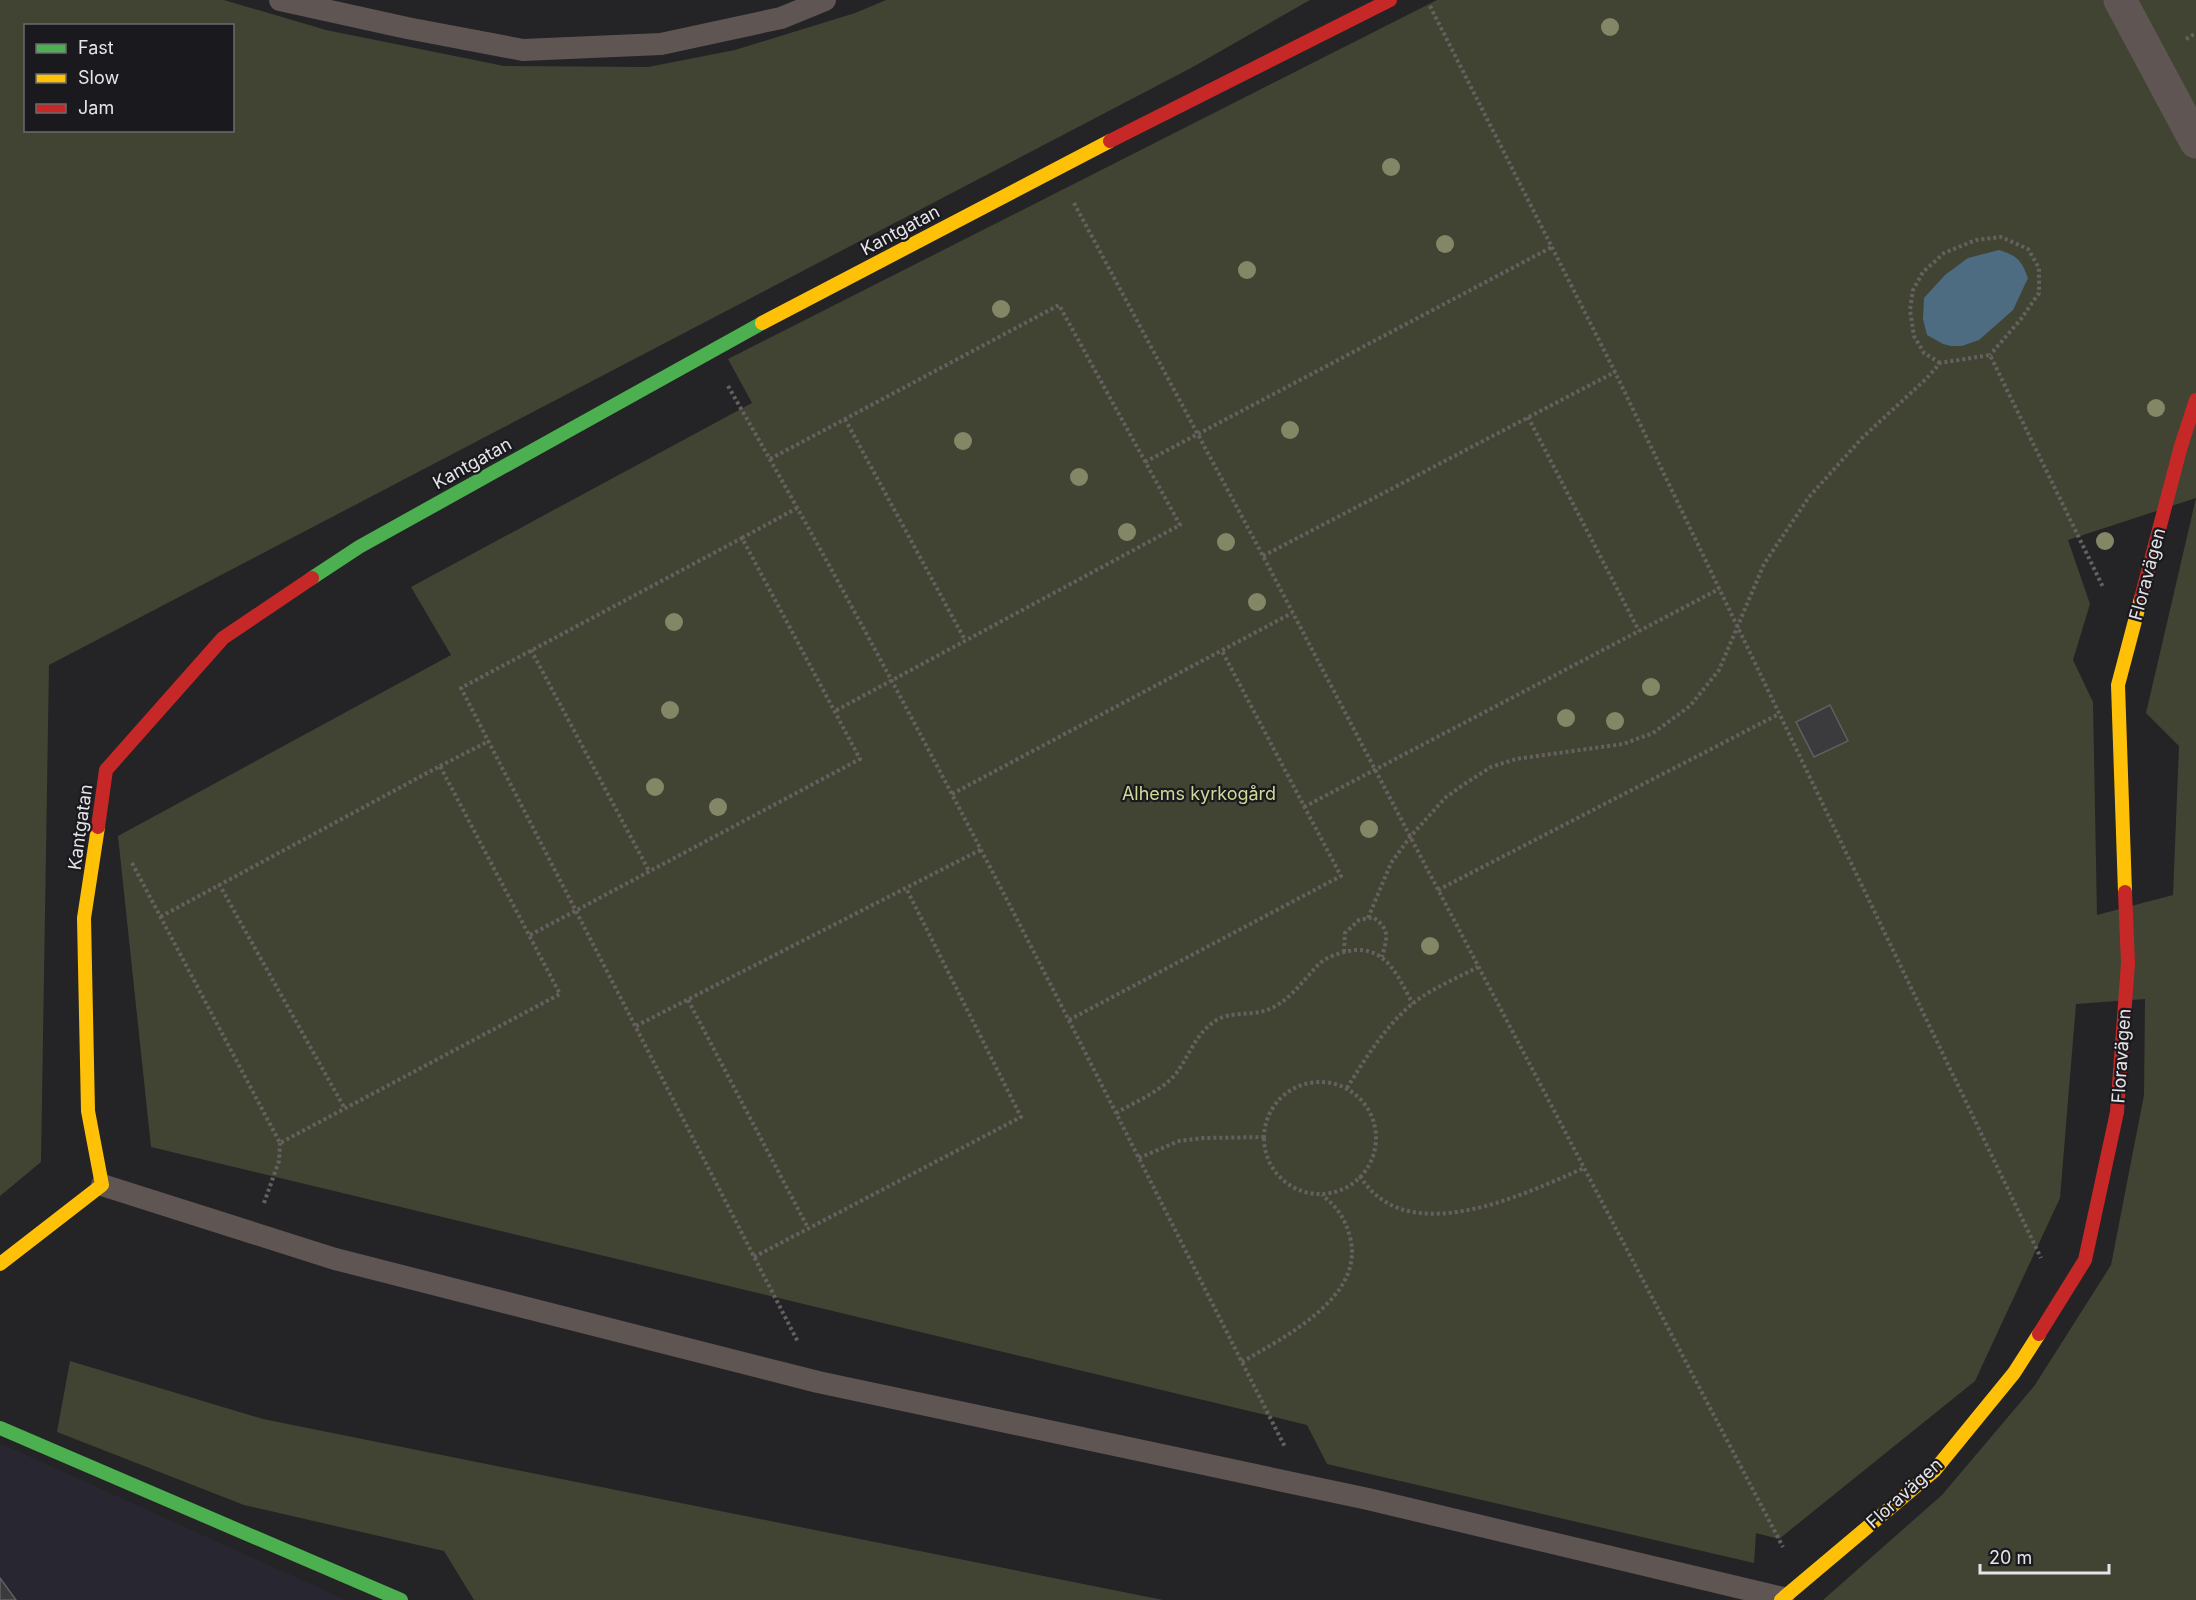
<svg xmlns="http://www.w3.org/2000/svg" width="2196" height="1600" font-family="Inter,sans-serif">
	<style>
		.built { fill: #282630 }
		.green { fill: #414432; fill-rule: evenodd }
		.water { fill: #4d6c81 }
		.building { fill: #3b3b3d; stroke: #606062; stroke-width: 1.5 }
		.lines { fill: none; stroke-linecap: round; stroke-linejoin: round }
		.path { stroke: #676060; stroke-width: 4; stroke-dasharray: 3 3; stroke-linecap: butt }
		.lane { stroke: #5f5553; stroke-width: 22 }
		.street { stroke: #5f5553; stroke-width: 33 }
		.fast { stroke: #4caf50; stroke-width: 14 }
		.slow { stroke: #ffc107; stroke-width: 14 }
		.jam { stroke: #c62828; stroke-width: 14 }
		.tree { fill: #838765 }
		.labels { text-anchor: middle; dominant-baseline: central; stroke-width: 4.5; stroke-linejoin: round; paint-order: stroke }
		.street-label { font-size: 18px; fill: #e5e4e8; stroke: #1a191e }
		.park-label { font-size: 18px; fill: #d1d999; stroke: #1a191e }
	</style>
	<rect width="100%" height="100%" fill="#242326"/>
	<path class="built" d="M2 1444 346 1600H0V1446Z"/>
	<path class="green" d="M0 0H224L326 30 504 66 648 67 735 50 855 13 886 0H1310L1191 68 49 665 41 1162 0 1196ZM26 26H232V130H26Z
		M1437 0H2196V1600H1823L1942 1495 2035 1385 2111 1265 2144 1095 2145 999 2076 1004 2060 1198 1975 1381 1779 1539 1756 1533 1754 1563 1327 1464 1307 1425 151 1147 118 836 451 655 411 587 752 403 728 359ZM2196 498 2146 713 2179 746 2173 895 2097 915 2093 702 2073 660 2090 604 2068 540Z
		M70 1361 263 1419 1163 1600H474L444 1551 244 1505 57 1432Z"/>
	<path class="water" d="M1999 250C2018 256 2021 260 2028 278L2013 310 1979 340 1962 346H1951L1943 344 1927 335 1923 319 1924 298 1945 275 1968 258Z"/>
	<path class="building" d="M1830 705 1848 741 1814 757 1796 722Z
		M0 1578 16 1600H0Z"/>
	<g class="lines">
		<path class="path" d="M1430 6 1615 372 2041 1258
			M2186 39 2196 33
			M1074 203 1263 556 1783 1547
			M1940 363 1924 353 1914 336 1910 310 1913 290 1923 272 1944 253 1976 240 2001 237 2028 249 2039 268V293L2021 319 1990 355
			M728 386C928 732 1104 1091 1285 1447
			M1528 417 1639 631
			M845 419 965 640
			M770 459 1059 305 1180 525 835 711
			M1145 462 1552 247
			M742 538 797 508
			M1263 556 1615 372
			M531 650 649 871
			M440 766 489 741
			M952 794 1292 613
			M1304 807 1719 589
			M132 863 280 1143 560 994 440 766 160 917
			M219 884 345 1109
			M1438 890 1779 714
			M1368 918 1391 863 1410 837 1445 798 1463 785 1491 767 1516 759 1623 744 1653 733 1690 706 1719 670 1764 564 1809 497 1862 438 1927 378 1940 363 1990 355 2103 587
			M530 935 577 910 860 759 742 538 461 688 798 1342
			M1344 952 1345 933 1359 920 1373 917C1391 930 1387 938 1382 957
			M688 1000 808 1228
			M1069 1020 1341 876 1222 651
			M636 1026 982 849
			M1264 1138a56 56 0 1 1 112 0a56 56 0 1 1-112 0Z
			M1347 1088C1367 1056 1389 1020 1420 998 1438 986 1459 977 1478 967
			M1116 1113C1135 1102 1159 1092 1174 1076 1189 1058 1194 1035 1215 1021 1232 1010 1254 1017 1272 1008 1292 998 1304 979 1319 964 1326 957 1339 953 1349 951 1386 944 1398 977 1413 1004
			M1139 1158 1179 1141 1203 1138 1264 1137
			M1360 1176C1406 1252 1525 1194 1584 1168
			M264 1203 279 1161 280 1143
			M754 1257 1021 1117 906 888
			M1242 1362C1284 1337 1366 1297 1350 1237 1345 1218 1337 1207 1322 1195"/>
		<path class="lane" d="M280 0 407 28 523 50 661 44 781 18 825 0
			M102 1185 335 1259 818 1382 1368 1499 1783 1598"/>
		<path class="street" d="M2120 0 2196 142"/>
		<path class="fast" d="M312 578 359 547 762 323
			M0 1428 401 1600"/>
		<path class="slow" d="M762 323 1110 141
			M2125 892 2118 685 2141 598
			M0 1264 102 1185 88 1111 84 918 98 827
			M1781 1600 1934 1471 2014 1373 2039 1334"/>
		<path class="jam" d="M1110 141 1390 0
			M2141 598 2181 446 2196 400
			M98 827 106 770 223 638 312 578
			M2039 1334 2085 1260 2117 1112 2128 963 2125 892"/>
	</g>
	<g class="tree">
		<circle cx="1610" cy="27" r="9"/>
		<circle cx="1391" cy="167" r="9"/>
		<circle cx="1445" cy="244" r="9"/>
		<circle cx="1247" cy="270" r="9"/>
		<circle cx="1001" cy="309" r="9"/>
		<circle cx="2156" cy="408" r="9"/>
		<circle cx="1290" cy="430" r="9"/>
		<circle cx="963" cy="441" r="9"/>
		<circle cx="1079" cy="477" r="9"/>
		<circle cx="1127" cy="532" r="9"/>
		<circle cx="2105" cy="541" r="9"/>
		<circle cx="1226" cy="542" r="9"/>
		<circle cx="1257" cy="602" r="9"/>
		<circle cx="674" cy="622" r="9"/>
		<circle cx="1651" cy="687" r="9"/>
		<circle cx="670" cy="710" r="9"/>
		<circle cx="1566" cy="718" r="9"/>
		<circle cx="1615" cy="721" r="9"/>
		<circle cx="655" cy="787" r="9"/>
		<circle cx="718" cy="807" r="9"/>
		<circle cx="1369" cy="829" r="9"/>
		<circle cx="1430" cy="946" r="9"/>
	</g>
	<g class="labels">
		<g class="street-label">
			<text transform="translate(900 230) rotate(-28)">Kantgatan</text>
			<text transform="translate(472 463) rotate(-29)">Kantgatan</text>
			<text transform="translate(2147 574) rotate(-75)">Floravägen</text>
			<text transform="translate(80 827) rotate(-82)">Kantgatan</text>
			<text transform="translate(2121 1056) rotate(-86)">Floravägen</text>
			<text transform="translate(1904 1493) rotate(-42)">Floravägen</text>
		</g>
		<g class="park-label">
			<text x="1199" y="793">Alhems kyrkogård</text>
		</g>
	</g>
	<rect x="24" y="24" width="210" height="108" fill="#1a191e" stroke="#6b6a6f" stroke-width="1.5"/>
	<rect x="36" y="44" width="30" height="9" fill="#4caf50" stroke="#6b6a6f" stroke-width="1.5"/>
	<text x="78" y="54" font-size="18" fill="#e5e4e8">Fast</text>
	<rect x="36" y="74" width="30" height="9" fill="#ffc107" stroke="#6b6a6f" stroke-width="1.5"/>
	<text x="78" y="84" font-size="18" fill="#e5e4e8">Slow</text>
	<rect x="36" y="104" width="30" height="9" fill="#c62828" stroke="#6b6a6f" stroke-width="1.5"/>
	<text x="78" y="114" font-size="18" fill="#e5e4e8">Jam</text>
	<path d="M1980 1564v9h129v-9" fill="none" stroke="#e5e4e8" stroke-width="3"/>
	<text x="1989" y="1564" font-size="18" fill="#e5e4e8" stroke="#1a191e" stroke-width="4.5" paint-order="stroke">20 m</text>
</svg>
